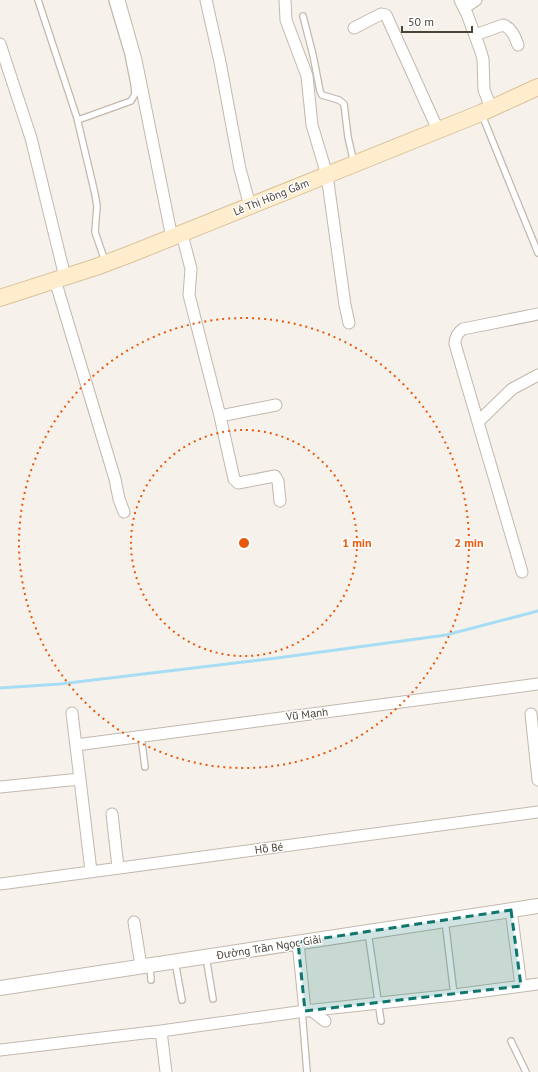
<svg xmlns="http://www.w3.org/2000/svg" width="538" height="1072" font-family="'PT Sans',sans-serif">
	<style>
		.lines { fill: none; stroke-linecap: round; stroke-linejoin: round }
		.stream { stroke: #a6ddf5; stroke-width: 3 }
		.service-casing { stroke: #c3b8ad; stroke-width: 8 }
		.minor-casing { stroke: #c3b8ad; stroke-width: 13 }
		.tertiary-casing { stroke: #c3b8ad; stroke-width: 16 }
		.secondary-casing { stroke: #dbc39b; stroke-width: 18 }
		.service { stroke: #fff; stroke-width: 5.5 }
		.minor { stroke: #fff; stroke-width: 11 }
		.tertiary { stroke: #fff; stroke-width: 14 }
		.secondary { stroke: #ffedcd; stroke-width: 16 }
		.marked { fill: #0f766e; fill-opacity: 0.2; stroke: #0f766e; stroke-width: 3; stroke-dasharray: 8 5; stroke-linejoin: round }
		.ring { fill: none; stroke: #e8590c; stroke-width: 2; stroke-dasharray: 2 4 }
		.labels { text-anchor: middle; dominant-baseline: central; stroke-width: 3; stroke-linejoin: round; paint-order: stroke }
		.street-label { font-size: 11px; fill: #4b4238; stroke: #fff }
		.centre { fill: #e8590c; stroke: #fff; stroke-width: 2 }
		.ring-label { font-size: 12px; text-anchor: middle; font-weight: bold; fill: #e8590c; stroke: #fff; stroke-width: 3; stroke-linejoin: round; paint-order: stroke }
	</style>
	<rect width="100%" height="100%" fill="#f6f2eb"/>
	<g class="lines">
		<path class="stream" d="M0 688 60 684 277 658 446 635 538 611"/>
		<g class="service-casing">
			<path id="service" d="M38 0 77 118 95 194 97 206 95 232 105 261
				M303 16 313 55 320 91 322 95 339 100 344 104 348 137 354 163
				M482 115 538 253
				M78 120 131 101 135 94 134 84 128 54 112 0
				M141 736 145 767
				M445 920 454 995
				M368 932 381 1021
				M206 957 213 999
				M175 961 182 1000
				M150 965 151 980
				M302 1011 307 1072
				M511 1041 526 1072"/>
		</g>
		<g class="minor-casing">
			<path id="minor" d="M119 0 136 60 172 238
				M206 0 220 62 240 169 250 206
				M285 0 286 20 307 76 312 125 327 175 345 305 349 323
				M460 0 467 14 480 49 483 59 484 90 491 108
				M464 8 476 0
				M354 28 381 14 386 15 438 130
				M475 35 503 25C512 28 515 37 518 45
				M0 44 31 138 65 277
				M182 234 191 269 189 295 220 416 234 479 238 483 275 476 278 481 280 501
				M55 280 115 479 119 499 124 512
				M220 416 276 405
				M479 421 512 389 538 375
				M522 572 455 344C455 337 457 333 463 329L538 314
				M72 713 91 871
				M531 714 538 780
				M76 745 538 684
				M0 787 80 779
				M112 814 118 867
				M0 884 538 812
				M511 910 521 986
				M134 922 141 966
				M298 942 305 1011
				M311 1010 325 1021
				M161 1031 166 1072
				M0 1050 161 1031 305 1011 454 995 538 984"/>
		</g>
		<g class="tertiary-casing">
			<path id="tertiary" d="M0 988 538 906"/>
		</g>
		<g class="secondary-casing">
			<path id="secondary" d="M0 298 96 267 133 253 481 113 538 87"/>
		</g>
		<use href="#service" class="service"/>
		<use href="#minor" class="minor"/>
		<use href="#tertiary" class="tertiary"/>
		<use href="#secondary" class="secondary"/>
	</g>
	<path class="marked" d="M511 910 521 986 305 1011 298 942Z"/>
	<g class="ring">
		<circle cx="244" cy="543" r="113"/>
		<circle cx="244" cy="543" r="225"/>
	</g>
	<g class="labels">
		<g class="street-label">
			<text transform="translate(271 197) rotate(-22)">Lê Thị Hồng Gấm</text>
			<text transform="translate(307 714) rotate(-7)">Vũ Mạnh</text>
			<text transform="translate(269 848) rotate(-7)">Hồ Bé</text>
			<text transform="translate(269 947) rotate(-9)">Đường Trần Ngọc Giải</text>
		</g>
	</g>
	<circle cx="244" cy="543" r="6" class="centre"/>
	<g class="ring-label">
		<text x="357" y="547">1 min</text>
		<text x="469" y="547">2 min</text>
	</g>
	<path d="M402 26v6h70v-6" fill="none" stroke="#4b4238" stroke-width="2"/>
	<text x="408" y="26" font-size="12" fill="#4b4238" stroke="#ffffff" stroke-width="3" paint-order="stroke">50 m</text>
</svg>
